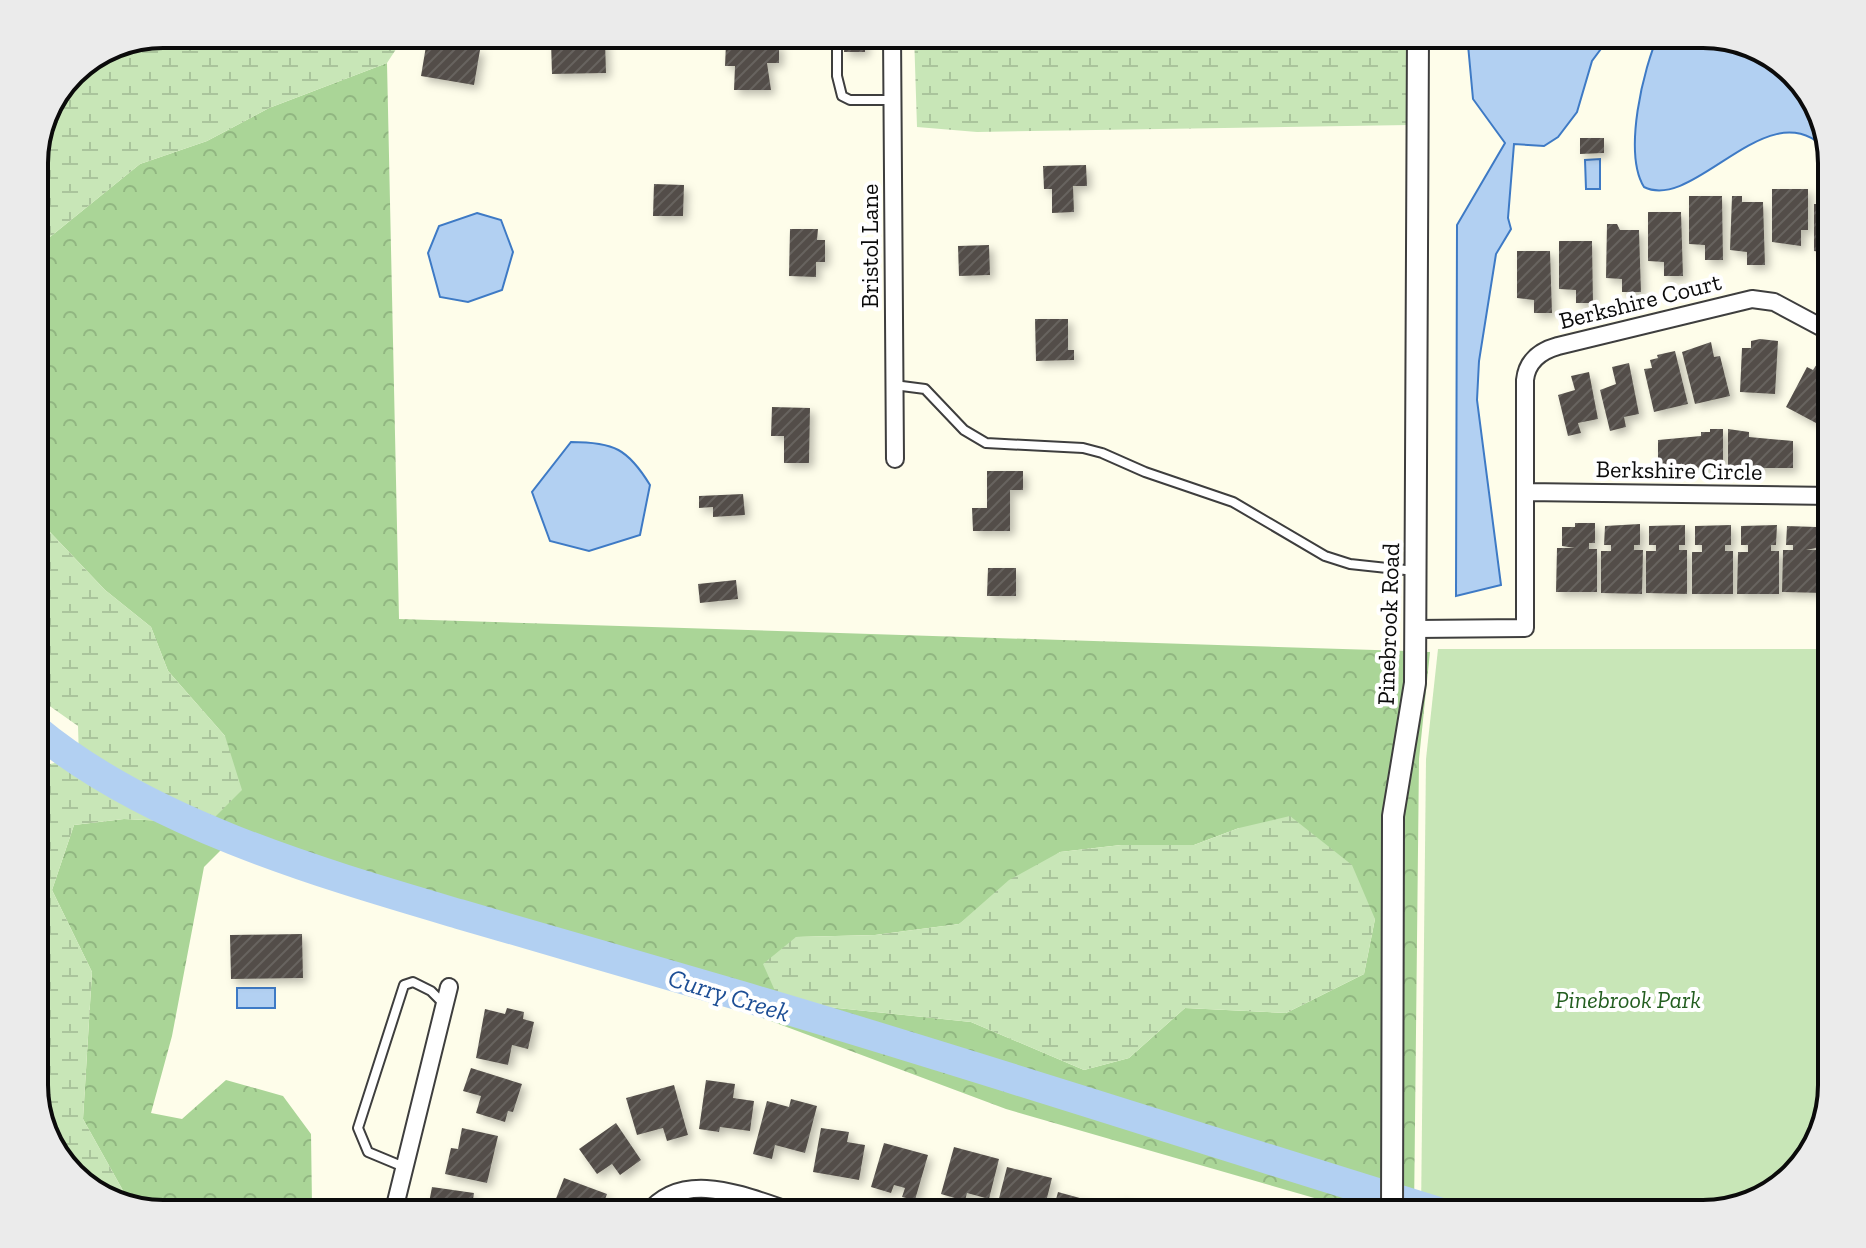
<svg xmlns="http://www.w3.org/2000/svg" width="1866" height="1248" font-family="'Zilla Slab',serif">
	<style>
		.grass { fill: #c8e6b7 }
		.forest { fill: url(#forest-crowns); fill-rule: evenodd }
		.wetland { fill: url(#wetland-marsh) }
		.water { fill: #b2d0f2; stroke: #3e7ac5; stroke-width: 2 }
		.lines { fill: none; stroke-linecap: round; stroke-linejoin: round }
		.river { stroke: #b2d0f2; stroke-width: 30 }
		.building { fill: url(#building-hatch); filter: url(#shadow) }
		.service-casing { stroke: #3e3e3e; stroke-width: 12 }
		.minor-casing { stroke: #3e3e3e; stroke-width: 20 }
		.tertiary-casing { stroke: #3e3e3e; stroke-width: 24 }
		.service { stroke: #fff; stroke-width: 8 }
		.minor { stroke: #fff; stroke-width: 16 }
		.tertiary { stroke: #fff; stroke-width: 20 }
		.labels { text-anchor: middle; dominant-baseline: central; stroke-width: 8; stroke-linejoin: round; paint-order: stroke }
		.street-label { font-size: 24px; fill: #0b0b0b; stroke: #fff }
		.park-label { font-size: 24px; font-style: italic; fill: #235e20; stroke: #fff }
		.water-label { font-size: 26px; font-style: italic; fill: #1d4e95; stroke: #fff }
		.rim { fill: none; stroke: #0b0b0b; stroke-width: 4 }
	</style>
	<defs>
		<pattern id="forest-crowns" width="20" height="18" patternUnits="userSpaceOnUse" patternTransform="scale(2)"><rect width="20" height="18" fill="#aad597"/><path d="M2 6a3 3 0 1 1 6 0M12 15a3 3 0 1 1 6 0" fill="none" stroke="#91b681"/></pattern>
		<pattern id="wetland-marsh" width="20" height="14" patternUnits="userSpaceOnUse" patternTransform="scale(2)"><rect width="20" height="14" fill="#c8e6b7"/><path d="M1 5h8M5 5V1M11 12h8M15 12V8" fill="none" stroke="#aac49c"/></pattern>
		<pattern id="building-hatch" width="6" height="6" patternUnits="userSpaceOnUse" patternTransform="scale(2)"><rect width="6" height="6" fill="#534e48"/><path d="M-1 1l2-2M0 6l6-6M5 7l2-2" fill="none" stroke="#67635e"/></pattern>
		<filter id="shadow"><feDropShadow dx="4.5" dy="4.5" stdDeviation="4" flood-color="#0004"/></filter>
	</defs>
	<rect width="100%" height="100%" fill="#fefdea"/>
	<path class="grass" d="M1438 649H1832V1085L1810 1157 1760 1200 1703 1214H1421L1426 759Z"/>
	<path class="forest" d="M387 63 399 619 1407 651C1406 708 1390 760 1385 816L1383 1214H1370L1006 1109 666 982 221 850 204 867 172 1036 151 1113 182 1119 226 1080 283 1096 311 1134 312 1205 320 1214H163L137 1206 126 1196 83 1119 92 972 52 890 74 825 124 819 209 823 225 736 168 671 151 627 105 590 48 530 34 462V265L45 241 140 164 207 141 269 108ZM1239 828 1375 919 1364 974 1286 1013 1185 1008 1129 1058 1084 1070 971 1022 780 1002 796 937 875 935 959 924 1060 852 1121 845H1194Z
		M1425 652H1430L1419 759 1414 1214H1400L1402 817 1422 708Z"/>
	<path class="wetland" d="M167 34H406L387 63 269 108 207 141 140 164 45 241 34 265V155L71 73Z
		M914 34H1409V125L977 132 917 127Z
		M34 462 48 530 105 590 151 627 168 671 225 736 242 790 209 823 124 819 74 825 52 890 92 972 83 1119 126 1196 137 1206 91 1192 51 1149 34 1093V755L45 765 79 758 78 726 34 695Z
		M1290 816 1352 865 1375 919 1364 974 1286 1013 1185 1008 1129 1058 1084 1070 971 1022 780 1002 763 964 796 937 875 935 959 924 1009 880 1060 852 1121 845H1194L1239 828Z"/>
	<path class="water" d="M1467 34H1612L1592 61 1577 112 1558 137 1544 146 1514 144 1508 218 1511 229 1496 254 1479 361 1477 400 1501 585 1456 596 1457 225 1505 143 1473 99Z
		M1659 34H1703L1775 56 1818 106 1830 154C1772 83 1696 213 1644 187 1623 153 1643 68 1659 34Z
		M1600 159V189H1586L1585 160Z
		M477 213 501 220 513 252 502 290 468 302 440 297 428 253 439 226Z
		M571 442C614 442 628 449 650 485L640 535 589 551 550 541 532 492Z
		M237 988H275V1008H237Z"/>
	<g class="lines">
		<path class="river" d="M34 728C147 823 320 873 459 914 553 941 647 969 741 996 976 1065 1210 1142 1445 1214"/>
	</g>
	<path class="building" d="M845 37H865V52H844Z
		M427 40 480 50 474 85 421 76Z
		M605 40 606 73 552 74 551 42Z
		M726 43 779 44V63H767L771 90H734L735 66H725Z
		M1580 138H1604V153L1580 154Z
		M1086 165 1087 186H1073L1074 212 1052 213V189H1044L1043 166Z
		M654 184 684 185 683 216H653Z
		M1772 189H1808V230H1801V246L1772 242Z
		M1689 196H1722L1723 260H1705V245L1689 244Z
		M1732 196H1742V202H1763L1765 265H1747V252L1730 250Z
		M1814 204H1831L1832 254 1814 251Z
		M1648 212H1681L1683 276H1664V262L1648 261Z
		M1607 224H1617L1620 230H1639L1641 292H1622V279L1606 278Z
		M790 229H818L817 240H825V262H816V277L789 276Z
		M1559 241H1592L1593 303H1576V290L1559 289Z
		M989 245 990 275 959 276 958 246Z
		M1517 251H1550L1552 313H1534V300L1517 298Z
		M1035 319H1068V350H1074V360L1036 361Z
		M1760 339 1778 341 1775 394 1740 392 1742 348H1751V341Z
		M1711 342 1714 357 1720 356 1730 396 1695 404 1682 352Z
		M1675 351 1688 404 1654 412 1644 369 1652 368 1650 360 1658 358 1657 355Z
		M1629 363 1639 414 1624 417 1626 427 1610 431 1600 390 1616 384 1612 367Z
		M1817 364 1832 370V392L1816 423 1786 407 1807 367 1813 370Z
		M1589 372 1598 419 1578 423 1581 433 1568 436 1558 395 1575 390 1571 376Z
		M772 407 810 408 809 463H784V436H771Z
		M1832 411V444L1818 437Z
		M1710 429H1723V468L1658 467V440L1701 436V432H1710Z
		M1728 429 1749 432V437L1793 441V468H1728Z
		M987 471H1023V490H1010V531H973L972 508H987Z
		M743 494 745 515 713 517V507L699 508V496Z
		M1575 523H1595V543H1589V549H1597V592H1556L1557 548H1575L1562 546V527H1575Z
		M1640 524V545H1634V550H1643L1642 594 1601 593V551H1611V545H1604L1605 526Z
		M1685 525V545H1679V550H1687V594L1646 593V551H1656V545H1649V526Z
		M1731 525V545H1725V551H1733V594H1692V552H1702V545H1695V526Z
		M1777 525 1776 545H1771V551H1779V594H1737L1738 552H1748V545H1741V526Z
		M1787 526 1816 527V548L1806 550H1825L1824 593 1782 592 1783 550H1793V545H1786Z
		M1828 557H1832V595H1828Z
		M988 568H1016V596H987Z
		M736 580 738 599 700 603 698 584Z
		M302 934 303 978 231 979 230 935Z
		M507 1008 524 1012 523 1019 534 1022 528 1049 512 1045 508 1065 476 1058 485 1009 505 1014Z
		M471 1068 522 1084 513 1112 508 1111 505 1122 476 1113 481 1096 463 1091Z
		M706 1080 735 1084 733 1098 754 1101 750 1131 720 1127 719 1132 699 1129Z
		M674 1085 688 1135 667 1141 663 1128 637 1135 626 1098Z
		M791 1099 817 1106 805 1153 775 1145 772 1159 753 1154 767 1101 789 1107Z
		M616 1123 641 1160 620 1175 612 1164 597 1174 579 1149Z
		M462 1128 498 1136 487 1183 445 1174 451 1148 458 1149Z
		M821 1128 849 1132 847 1142 865 1145 859 1180 813 1172Z
		M884 1143 928 1155 915 1200 902 1197 905 1188 894 1185 891 1193 871 1187Z
		M954 1147 999 1159 989 1199 967 1193 965 1201 941 1194Z
		M1007 1167 1052 1178 1043 1214H995Z
		M564 1178 607 1194 600 1213 591 1209 589 1214H550Z
		M432 1187 474 1193 472 1206 479 1207 478 1214H445V1210L428 1208Z
		M1058 1192 1087 1200 1085 1206 1101 1211 1100 1214H1052Z
		M1118 1198 1132 1201 1129 1214H1114Z
		M1185 1204 1209 1214H1181Z"/>
	<g class="lines">
		<g class="service-casing">
			<path id="service" d="M837 34V76L842 96 850 100H893
				M894 385 925 389 964 430 986 443 1083 448 1102 453 1145 472 1233 502 1325 556 1350 564 1415 571
				M404 1167 368 1152 358 1128 404 985 413 982 431 991 444 1004"/>
		</g>
		<g class="minor-casing">
			<path id="minor" d="M892 34 895 459
				M1525 492 1832 496
				M1416 629 1525 628V380C1527 361 1540 351 1558 346L1752 299 1774 302 1832 333
				M393 1214 449 987
				M647 1214C685 1165 752 1200 800 1214"/>
		</g>
		<g class="tertiary-casing">
			<path id="tertiary" d="M1392 1214 1393 816 1415 683 1418 34"/>
		</g>
		<use href="#service" class="service"/>
		<use href="#minor" class="minor"/>
		<use href="#tertiary" class="tertiary"/>
	</g>
	<g class="labels">
		<g class="street-label">
			<text transform="translate(869 246) rotate(-90)">Bristol Lane</text>
			<text transform="translate(1640 301) rotate(-14)">Berkshire Court</text>
			<text transform="translate(1679 470) rotate(1)">Berkshire Circle</text>
			<text transform="translate(1388 624) rotate(-88)">Pinebrook Road</text>
		</g>
		<g class="park-label">
			<text x="1628" y="999">Pinebrook Park</text>
		</g>
		<g class="water-label">
			<text transform="translate(729 995) rotate(17)">Curry Creek</text>
		</g>
	</g>
	<path d="M0 0H1866V1248H0ZM163 48H1703A115 115 0 0 1 1818 163V1085A115 115 0 0 1 1703 1200H163A115 115 0 0 1 48 1085V163A115 115 0 0 1 163 48Z" fill="#ebebeb" fill-rule="evenodd"/>
	<path class="rim" d="M163 48H1703A115 115 0 0 1 1818 163V1085A115 115 0 0 1 1703 1200H163A115 115 0 0 1 48 1085V163A115 115 0 0 1 163 48Z"/>
</svg>
